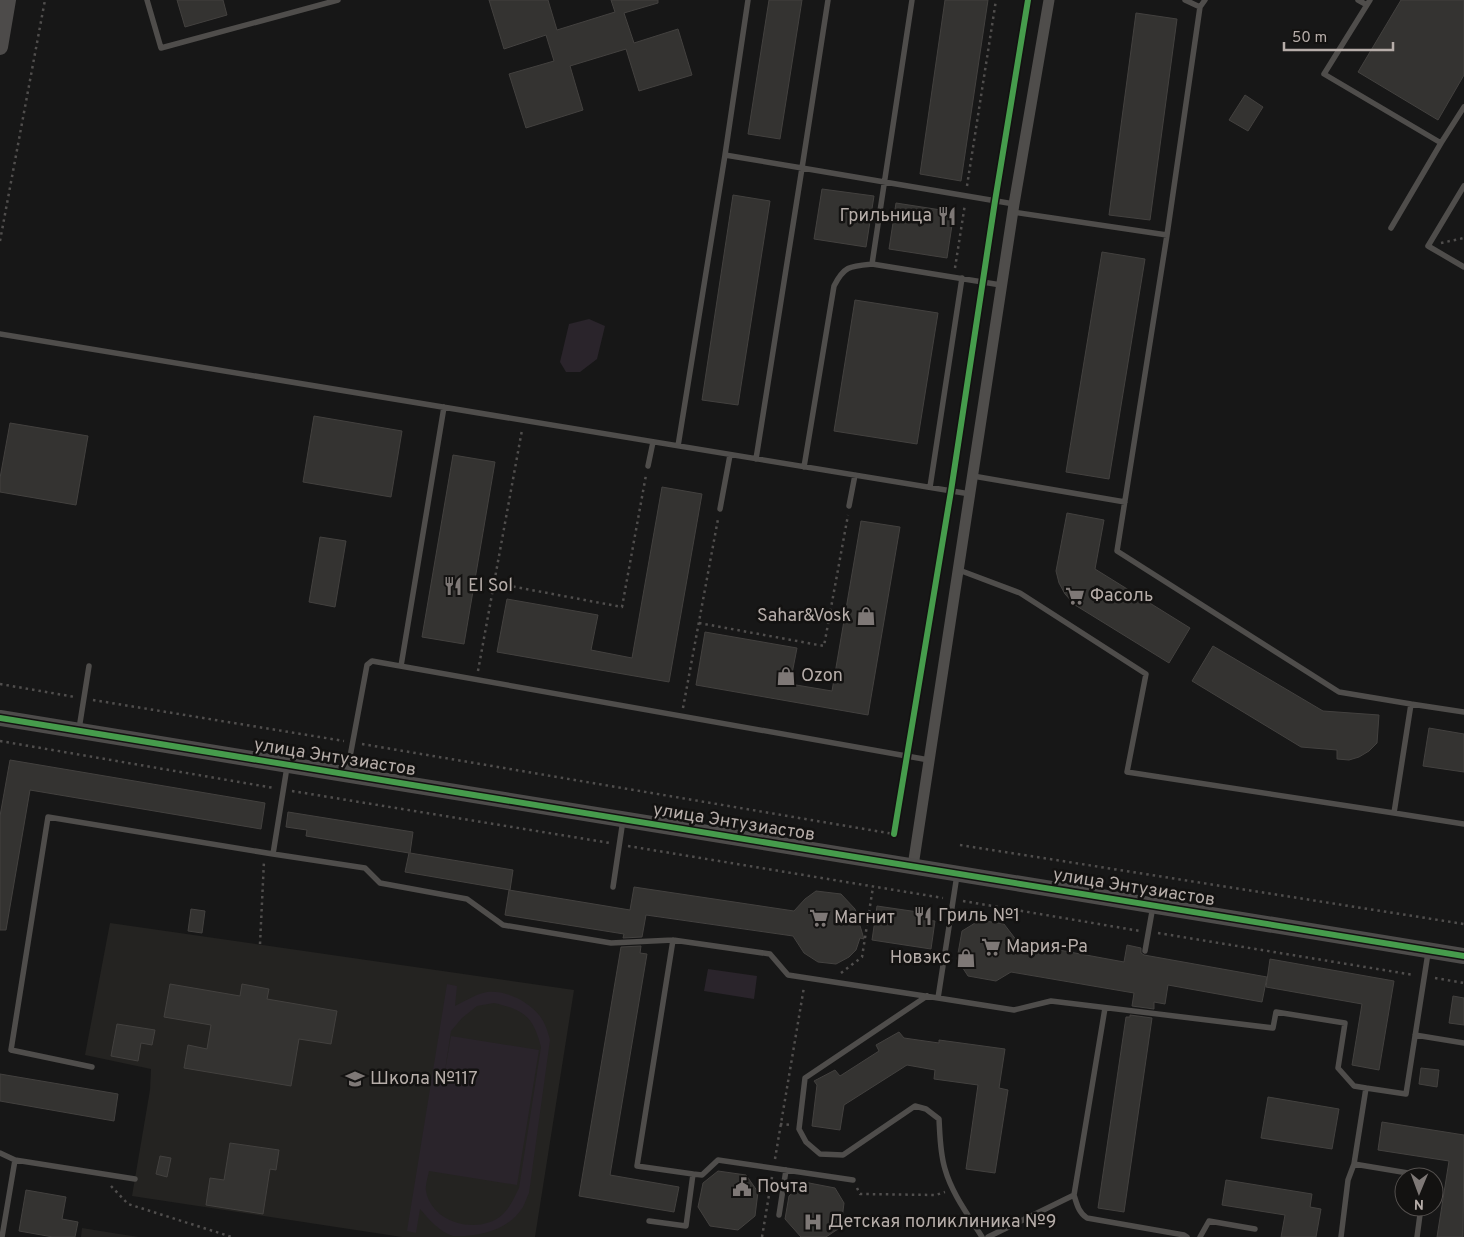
<svg xmlns="http://www.w3.org/2000/svg" width="1464" height="1237" font-family="Overpass,sans-serif">
	<style>
		.built { fill: #242321 }
		.green { fill: #2a242b; fill-rule: evenodd }
		.building { fill: #343331; stroke: #43413f }
		.lines { fill: none; stroke-linecap: round; stroke-linejoin: round }
		.path { stroke: #504e4d; stroke-width: 2.5; stroke-dasharray: 2.5 4; stroke-linecap: butt }
		.lane { stroke: #4f4d4b; stroke-width: 5.5 }
		.street { stroke: #4f4d4b; stroke-width: 11 }
		.secondary { stroke: #4d4b4a; stroke-width: 16 }
		.cycleway-casing { stroke: #131211; stroke-width: 9 }
		.cycleway { stroke: #469c4c; stroke-width: 6 }
		.labels { text-anchor: middle; dominant-baseline: central; stroke-width: 5; stroke-linejoin: round; paint-order: stroke }
		.poi-label { font-size: 18px; fill: #b6ada9; stroke: #131211; text-anchor: start }
		.street-label { font-size: 18px; fill: #b6ada9; stroke: #131211 }
	</style>
	<rect width="100%" height="100%" fill="#171717"/>
	<path class="built" d="M110 923 574 990 535 1237H402L132 1196 150 1090 151 1069 85 1055Z
		M82 1228 119 1234 139 1237H81Z"/>
	<path class="green" d="M589 319 605 326 597 359 580 372H566L560 362 569 324Z
		M708 969 757 976 754 999 704 991Z
		M447 984 457 986 455 1006C465 1001 476 994 487 992 506 990 528 1001 539 1015 545 1022 548 1032 550 1040L529 1193C527 1197 525 1203 523 1207 509 1230 479 1237 453 1236 439 1232 429 1219 420 1209L416 1233 407 1231ZM494 1003C524 1010 533 1016 541 1047L519 1188C514 1198 510 1208 502 1215 479 1235 432 1224 426 1191 425 1185 428 1177 429 1171L517 1185 539 1050 451 1036 443 1083 451 1031 462 1018 477 1006Z"/>
	<path class="building" d="M177 0H223L227 15 185 27Z
		M489 0H548L557 30 615 12 611 0H658V3L624 13 634 43 678 29 692 75 639 91 626 49 570 66 583 110 526 128 509 74 554 61 546 35 504 49Z
		M769 0H802L780 139 748 134Z
		M945 0H988L961 181 920 174Z
		M1401 0H1464V75L1438 120 1358 72Z
		M1136 13 1177 19 1150 220 1109 215Z
		M1245 95 1263 107 1248 131 1229 120Z
		M822 189 874 196 866 247 814 239Z
		M733 195 770 201 738 405 702 400Z
		M896 203 954 212 947 258 889 249Z
		M1102 252 1145 259 1109 479 1066 472Z
		M855 300 938 313 917 444 834 431Z
		M314 416 402 431 391 497 303 482Z
		M10 423 88 436 76 505 0 492V478Z
		M453 455 495 462 464 644 422 637Z
		M662 487 702 494 669 682 497 652 507 599 598 615 591 650 632 658Z
		M1067 513 1104 520 1095 569 1190 628 1169 663 1075 605 1065 594 1059 583 1056 571Z
		M861 521 900 527 868 715 696 685 705 632 797 648 790 684 832 691Z
		M320 537 346 541 335 607 309 602Z
		M1213 646 1323 711 1379 715 1377 743 1369 751 1359 757 1349 760 1337 759V750L1301 747 1192 681Z
		M1429 728 1464 734V772L1423 766Z
		M10 760 265 803 261 829 30 790 6 930H0V816Z
		M288 812 413 832 410 853 513 870 510 890 405 872 409 853 306 836 307 830 286 827Z
		M634 887 794 911 805 899 816 891 841 894 855 909 864 939 860 938 856 950 849 957 836 964 818 962 804 953 793 936 646 915 642 937 623 938 624 934 505 915 509 890 630 910Z
		M877 906 925 913 924 920 935 921 931 949 872 940Z
		M191 909 205 911 202 933 188 931Z
		M980 920 1004 924 1017 941 1048 948 1124 962 1127 945 1141 948V953L1144 955 1267 977 1262 1002 1168 985 1165 1004 1154 1002V1009L1132 1006 1134 993 1011 972 996 981 968 976 957 959 962 931Z
		M641 946 640 953 647 954 610 1175 679 1187 674 1212 579 1196 621 947Z
		M1270 959 1394 981 1379 1070 1352 1065 1362 1004 1266 987Z
		M170 984 240 996 242 984 269 989 267 999 337 1011 331 1044 299 1039 291 1086 184 1068 188 1045 207 1049 211 1025 164 1017Z
		M1453 996 1464 998V1025L1449 1023Z
		M1130 1015 1152 1018 1124 1212 1098 1208 1126 1017H1130Z
		M117 1024 155 1030 152 1045 141 1043 138 1061 111 1056Z
		M899 1032 904 1038 939 1043V1040L1005 1049 999 1088 1008 1090 995 1173 966 1169 978 1085 934 1079 935 1070 907 1065 844 1105 840 1130 812 1126 817 1085 814 1081 835 1070 840 1076 879 1051 876 1045Z
		M1421 1068 1439 1070 1437 1087 1419 1084Z
		M0 1074 118 1094 114 1121 0 1101Z
		M1268 1097 1339 1109 1332 1149 1261 1138Z
		M1382 1122 1464 1135 1463 1237H1437L1449 1161 1378 1150Z
		M230 1143 279 1150 276 1170 270 1169 263 1214 206 1205 210 1178 224 1180Z
		M160 1156 171 1158 167 1177 156 1174Z
		M718 1171 746 1175 758 1192 755 1216 738 1230 710 1226 698 1207 703 1183Z
		M1226 1180 1312 1194 1310 1207 1321 1209 1316 1237H1281L1285 1215 1222 1205Z
		M804 1182 835 1188 844 1203 841 1227 826 1237H801L785 1219 789 1196Z
		M26 1190 66 1197 62 1219 78 1222 75 1237H53L19 1231Z"/>
	<g class="lines">
		<path class="path" d="M967 186 996 0
			M0 241 45 0
			M1441 243 1464 238
			M955 268 965 204
			M494 583 622 607 646 475
			M699 623 824 646 848 515
			M478 671 522 430
			M0 684 75 697
			M93 700 344 741
			M683 708 718 519
			M0 741 274 788
			M362 744 894 834
			M292 791 610 843
			M960 845 1464 924
			M628 846 943 898
			M963 901 1140 931
			M1158 933 1414 975
			M260 944 264 861
			M841 973 862 957 873 887
			M1435 978 1464 983
			M780 1124 791 1125
			M775 1159 804 987
			M111 1186 128 1204 232 1237
			M857 1188 860 1194 936 1195 945 1192
			M762 1237 772 1177"/>
		<path class="lane" d="M147 0 161 48 338 0
			M748 0 725 155 802 168 828 0
			M1185 0 1200 7
			M1205 0 1200 7 1167 235 1117 551 1339 692 1411 704
			M1358 0 1367 5
			M1370 0 1324 74 1441 143 1391 228
			M1441 143 1464 107
			M1464 186 1428 246 1464 267
			M1013 212 1167 235
			M872 264 912 0
			M0 334 970 494
			M678 446 725 155
			M756 459 802 168 1014 204
			M648 466 653 442
			M804 467 834 286C844 266 850 266 872 264L1001 285
			M973 476 1125 502
			M930 487 962 278
			M849 506 855 475
			M720 509 730 455
			M959 570 1020 593 1146 674 1127 772 1394 813
			M401 666 444 407
			M1464 712 1411 704 1394 813 1464 824
			M79 729 89 666
			M287 767 273 854 365 868 380 883 467 899 503 925 611 943 673 940 770 954 788 975 938 998
			M347 773 367 665 372 661 929 760
			M957 875 938 998 1014 1010 1051 1001 1273 1028 1276 1012 1345 1023 1338 1068 1354 1086 1366 1088
			M613 887 623 820
			M1145 951 1153 906
			M927 996 805 1078 799 1129 806 1142 820 1154 843 1155 915 1106 926 1109 939 1119C940 1136 940 1153 945 1169 952 1194 969 1216 982 1237
			M1105 1008 1074 1195C1077 1205 1079 1213 1087 1218L1184 1235 1187 1237
			M1415 1035 1464 1043
			M92 1067 11 1050 48 817 273 854
			M0 1153 15 1160 135 1179
			M693 1174 702 1175 718 1160 853 1180
			M1426 1177V1176L1354 1164 1366 1088 1406 1094 1428 953
			M779 1215 786 1170
			M649 1221 686 1226 693 1174 637 1166 673 940
			M2 1237 15 1160
			M988 1237 1074 1195
			M1200 1237 1209 1221 1255 1229
			M1341 1237 1348 1180 1354 1164
			M1417 1237 1421 1207"/>
		<path class="street" d="M913 866 1014 204 1049 0"/>
		<path class="secondary" d="M0 47 8 0
			M0 718 1464 956"/>
		<g class="cycleway-casing">
			<path id="cycleway" d="M0 718 1464 956
				M894 834 951 491 995 201 1028 0"/>
		</g>
		<use href="#cycleway" class="cycleway"/>
	</g>
	<defs>
		<g id="restaurant-bare" transform="scale(1.5)"><path d="M-5-6h1v4h1v-4h1v4h1v-4h1v5L-1.5 .5V6h-2V.5L-5-1ZM5-6V6H3V1.5H1.5Q1.5-4 5-6Z" fill="#7e7876" stroke="#131211" stroke-width="2.5" paint-order="stroke"/></g>
		<g id="supermarket-bare" transform="scale(1.5)"><path d="M-6-5.5h2.5l.6 2H6L4.5 2H-2.5L-4.4-4H-6ZM-1.5 3.2a1.3 1.3 0 1 0 .1 0ZM3 3.2a1.3 1.3 0 1 0 .1 0Z" fill="#7e7876" stroke="#131211" stroke-width="2.5" paint-order="stroke"/></g>
		<g id="shop-bare" transform="scale(1.5)"><path d="M-5-2.5h2.3a2.7 3.5 0 0 1 5.4 0H5L5.5 6h-11ZM-1.5-2.5h3a1.5 2.3 0 0 0-3 0Z" fill="#7e7876" stroke="#131211" stroke-width="2.5" paint-order="stroke"/></g>
		<g id="school-bare" transform="scale(1.5)"><path d="M0-5L7-2L0 1L-7-2ZM-4 1L0 2.5L4 1V4Q0 6-4 4Z" fill="#7e7876" stroke="#131211" stroke-width="2.5" paint-order="stroke"/></g>
		<g id="civic-bare" transform="scale(1.5)"><path d="M-.6-6.5H3V-4.5H.6V-3L4-1V1h2V6H-6V1h2V-1L-.6-3ZM-1.2 2.5V6h2.4V2.5Z" fill="#7e7876" stroke="#131211" stroke-width="2.5" paint-order="stroke"/></g>
		<g id="hospital-bare" transform="scale(1.5)"><path d="M-5-5h3v3.5h4V-5h3V5h-3V1.5h-4V5h-3Z" fill="#7e7876" stroke="#131211" stroke-width="2.5" paint-order="stroke"/></g>
	</defs>
	<g fill-rule="evenodd">
		<use href="#restaurant-bare" x="947" y="216"/>
		<use href="#restaurant-bare" x="453" y="586"/>
		<use href="#supermarket-bare" x="1075" y="596"/>
		<use href="#shop-bare" x="866" y="616"/>
		<use href="#shop-bare" x="786" y="676"/>
		<use href="#restaurant-bare" x="923" y="916"/>
		<use href="#supermarket-bare" x="819" y="918"/>
		<use href="#supermarket-bare" x="991" y="947"/>
		<use href="#shop-bare" x="966" y="958"/>
		<use href="#school-bare" x="355" y="1079"/>
		<use href="#civic-bare" x="742" y="1187"/>
		<use href="#hospital-bare" x="813" y="1222"/>
	</g>
	<g class="labels">
		<g class="poi-label">
			<text x="932" y="216" text-anchor="end">Грильница</text>
			<text x="468" y="586">El Sol</text>
			<text x="1090" y="596">Фасоль</text>
			<text x="851" y="616" text-anchor="end">Sahar&amp;Vosk</text>
			<text x="801" y="676">Ozon</text>
			<text x="938" y="916">Гриль №1</text>
			<text x="834" y="918">Магнит</text>
			<text x="1006" y="947">Мария-Ра</text>
			<text x="951" y="958" text-anchor="end">Новэкс</text>
			<text x="370" y="1079">Школа №117</text>
			<text x="757" y="1187">Почта</text>
			<text x="828" y="1222">Детская поликлиника №9</text>
		</g>
		<g class="street-label">
			<text transform="translate(335 758) rotate(9)">улица Энтузиастов</text>
			<text transform="translate(734 823) rotate(9)">улица Энтузиастов</text>
			<text transform="translate(1134 888) rotate(9)">улица Энтузиастов</text>
		</g>
	</g>
	<g transform="translate(1419 1192) rotate(181)"><circle r="24" fill="#131211" stroke="#54504e"/>
	<path d="M0-4L9 19L0 12L-9 19Z" fill="#7e7876"/>
	<text y="-8" font-size="14" font-weight="bold" text-anchor="middle" fill="#b6ada9">N</text>
	</g>
	<path d="M1284 42v8h109v-8" fill="none" stroke="#b6ada9" stroke-width="2.5"/>
	<text x="1292" y="42" font-size="15" fill="#b6ada9" stroke="#131211" stroke-width="4" paint-order="stroke">50 m</text>
</svg>
